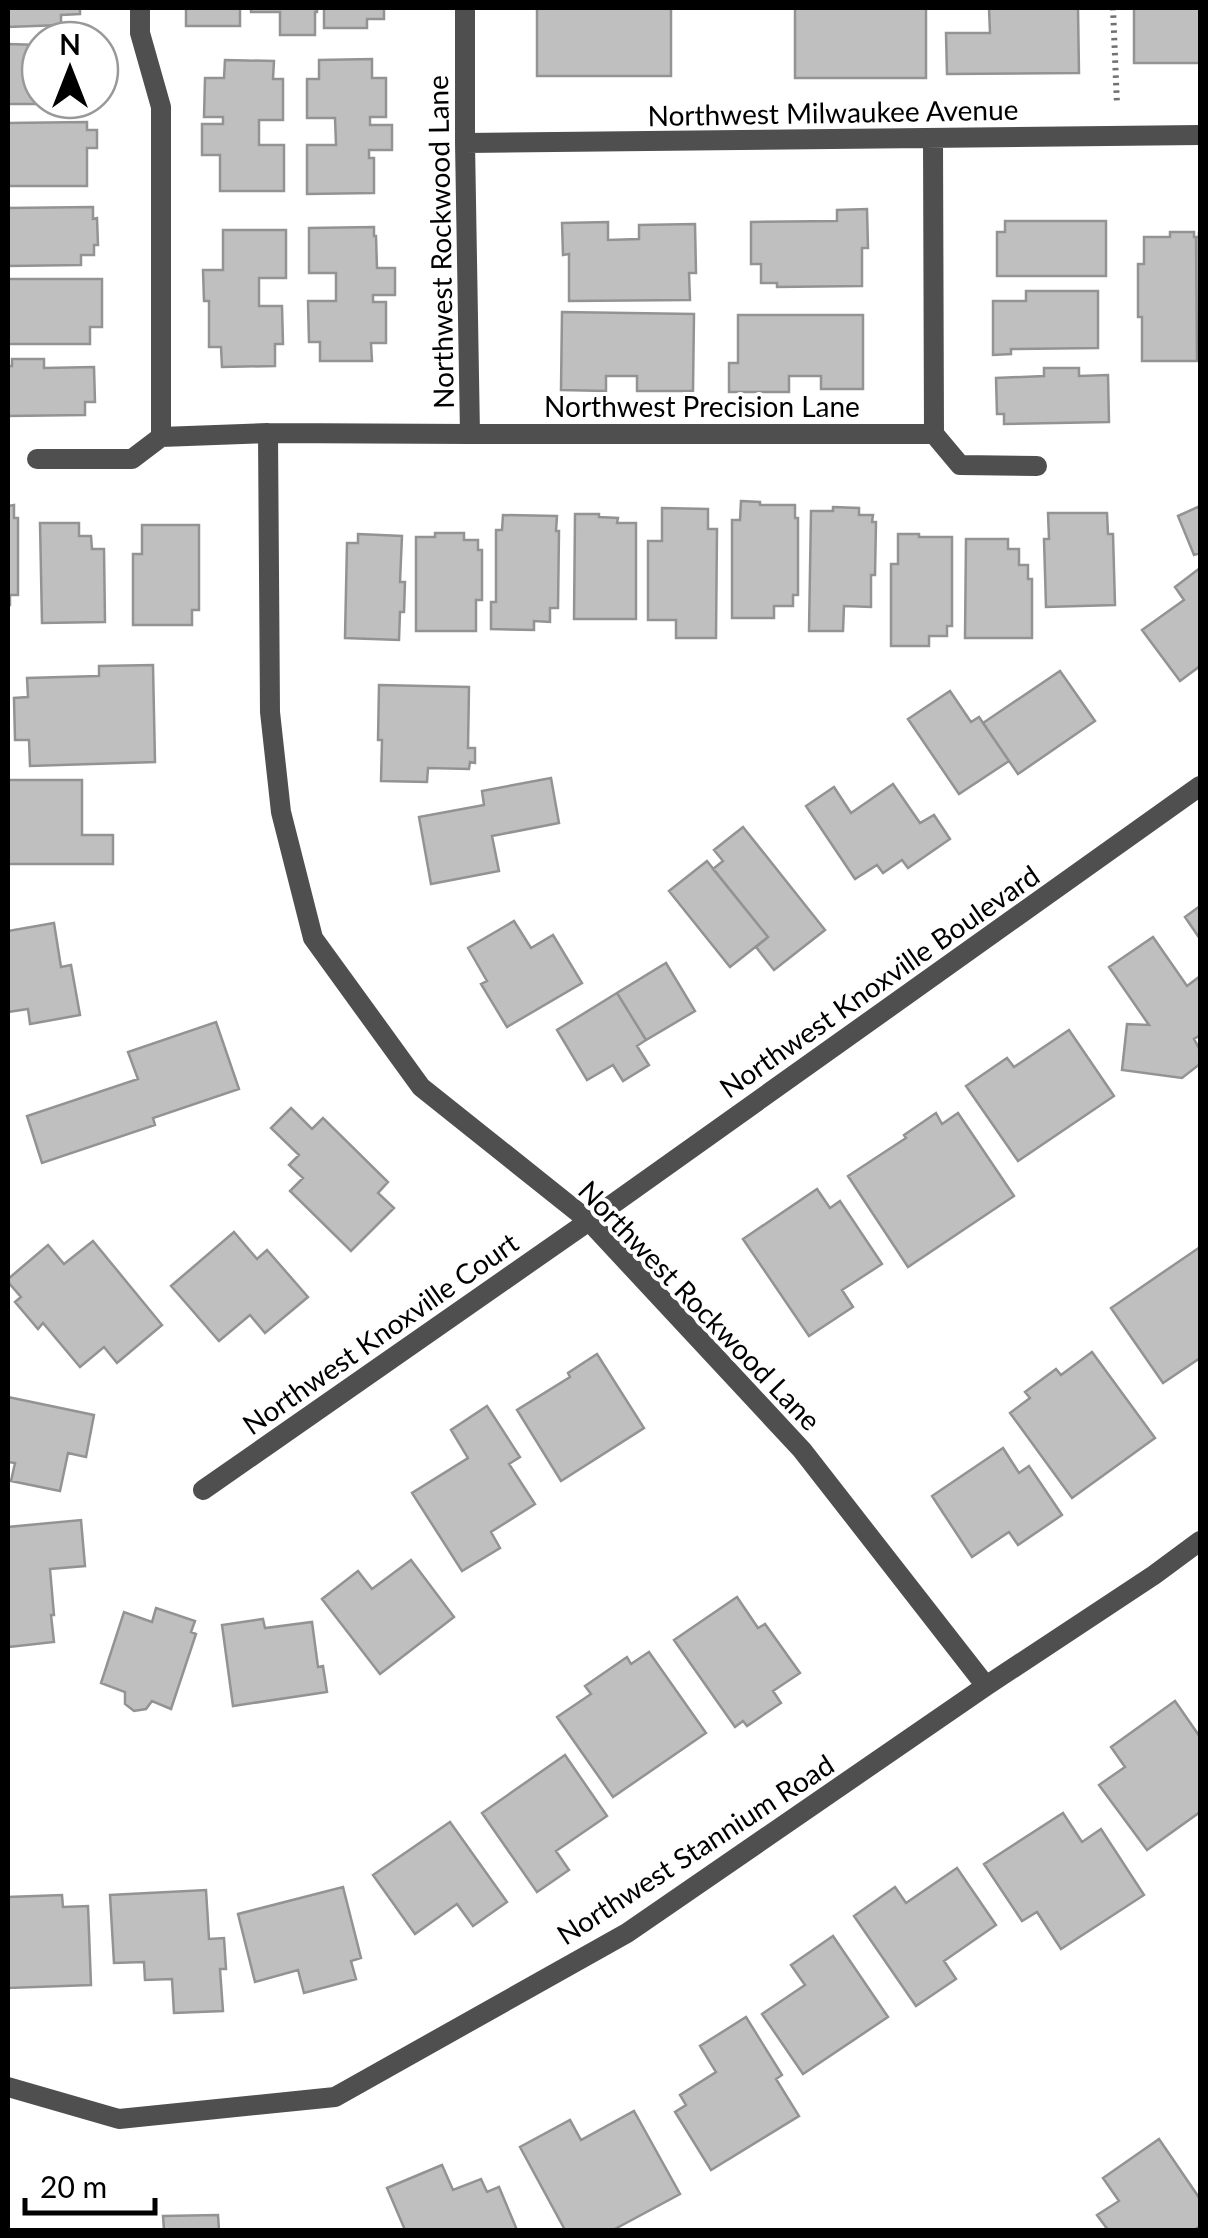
<svg xmlns="http://www.w3.org/2000/svg" width="1208" height="2238" font-family="Lato,sans-serif">
	<style>
		.building { fill: #bfbfbf; stroke: #939393; stroke-width: 2.5 }
		.lines { fill: none; stroke-linecap: round; stroke-linejoin: round }
		.path { stroke: #717171; stroke-width: 6; stroke-dasharray: 2.5 5; stroke-linecap: butt }
		.minor { stroke: #4f4f4f; stroke-width: 20 }
		.labels { text-anchor: middle; dominant-baseline: central; stroke-width: 8; stroke-linejoin: round; paint-order: stroke }
		.street-label { font-size: 28px; fill: #000; stroke: #fff }
	</style>
	<rect width="100%" height="100%" fill="#fff"/>
	<path class="building" d="M8 8H80V14L61 15V25L8 27Z
		M186 8H240V26H186Z
		M251 8H317V12H315V35H280V12H251Z
		M324 8H384V19H367V28H324Z
		M537 8H671V76H537Z
		M795 8H926V78H795Z
		M989 8H1078L1079 73 947 74 946 33H990Z
		M1134 8H1200V63H1134Z
		M8 44 40 45V100H78V104H8Z
		M372 59V78H386V117H370V125H392V150H369V158H374V193L307 194V145H336L335 118H307V79H319V60Z
		M225 60 274 61 273 79H283V120H259V145H284V191H220V155H202V124H223V117H204L205 78H224Z
		M87 122V130H97V148H87V186H8V123Z
		M93 207V219L97 218 98 245H94V255H81V265L8 266V208Z
		M867 209 868 248H862V286L777 287V283H761V264H751V222L837 221V210Z
		M1005 221H1106V276H997V232H1005Z
		M608 222V240L639 239V225L695 224 696 273H689L690 300 569 301V254L563 255 562 223Z
		M374 227V236H376L377 268H395V295H373V302H386V343H371L372 361H320V342H309L308 301H336V273H309V228Z
		M223 230H286V278H259V306H282L283 344H275V366L222 367 221 347H209V301H204L203 270H223Z
		M1170 232H1194V237H1196L1197 361H1142V317H1138V264H1144V237H1170Z
		M1199 232 1200 361H1197L1196 237H1199Z
		M8 279H102V327H90V344H8Z
		M1026 291H1098V348L1011 349V354L993 355V301H1026Z
		M562 312 694 314 693 391H637V376H606V391L561 390Z
		M738 315H863V389H821V376H789V392H729V363H738Z
		M12 359H44V368L94 367 95 402H85V415L8 416V366H12Z
		M1044 368H1079V376L1108 375 1109 422 1004 424V414H997L996 378 1044 376Z
		M741 501 760 502V505H795V518H798V595H793V606H774V618H732V520H740Z
		M14 505V518H18V595H10V605H8V506Z
		M1200 506V553L1194 555 1178 516Z
		M833 507 859 508V515H873L872 522H876L875 575H871V607L844 606 843 631H809L811 511H833Z
		M662 508 708 509V529H717L716 638H676V620H648V541H662Z
		M1048 513H1107L1108 534H1113L1115 605 1046 607 1044 539H1049Z
		M575 514H599V517L618 518 617 523H636V619H574Z
		M503 515 557 516 556 531H559L558 608H550V622L534 621V630L491 629V602H496V530H502Z
		M40 523H79V536H91L92 549H104L105 622 42 623Z
		M142 525H199V610H192V625H133V554H142Z
		M435 533H464V540H478V550H482V600H476V631H416V537H435Z
		M358 534 402 536 400 582H405L404 612H400L399 640 345 638 347 543H358Z
		M898 534H919V537H952V626H947V636H929V646H891V564H898Z
		M966 539H1008V549H1019V565H1028V579H1032V638H965Z
		M1200 568V666L1180 681 1142 630 1184 600 1175 587Z
		M153 665 155 762 30 766 29 740H15L14 698 28 697 27 678 99 676V666Z
		M1060 671 1095 721 1018 774 983 723Z
		M379 685 469 687 468 748H475V763L470 762 469 769 428 768 427 782 381 781 382 740H378Z
		M950 691 971 722 979 717 1009 761 959 794 908 719Z
		M551 778 559 823 492 836 499 871 431 884 419 817 484 805 482 791Z
		M8 780H82V835H113V864H8Z
		M893 784 920 823 934 815 950 839 908 868 902 860 883 873 877 865 855 879 806 806 834 787 851 813Z
		M743 827 825 930 774 970 756 947 768 937 713 869 723 861 714 850Z
		M707 861 768 937 730 967 669 891Z
		M1200 906V939L1185 917Z
		M514 921 531 948 553 935 582 983 507 1027 481 984 487 981 468 948Z
		M54 923 61 967 71 965 80 1015 30 1024 28 1009 8 1012V931Z
		M1153 937 1187 986 1199 977 1200 978V1035L1194 1039 1200 1050V1064L1182 1078 1122 1070 1127 1024 1149 1025 1109 967Z
		M666 963 695 1011 646 1040 617 993Z
		M617 993 646 1040 637 1046 649 1065 623 1081 613 1065 587 1080 557 1030Z
		M216 1022 239 1089 153 1118 155 1125 42 1163 27 1116 138 1079 128 1052Z
		M1069 1030 1114 1096 1018 1161 966 1086 1007 1058 1014 1067Z
		M291 1108 312 1129 323 1118 388 1182 378 1193 394 1208 351 1251 290 1191 303 1178 289 1165 299 1155 271 1128Z
		M936 1113 942 1124 958 1113 1014 1196 908 1267 848 1176 906 1138 904 1135Z
		M817 1189 830 1208 840 1201 882 1264 842 1290 853 1307 809 1336 743 1239Z
		M234 1232 257 1259 267 1250 308 1297 265 1333 250 1315 219 1341 171 1286Z
		M93 1241 162 1325 117 1363 104 1347 80 1367 43 1323 38 1329 15 1302 21 1297 8 1282V1279L48 1245 64 1264Z
		M1200 1247V1358L1163 1383 1111 1308Z
		M1092 1352 1155 1438 1072 1498 1010 1413 1030 1398 1025 1392 1056 1369 1061 1375Z
		M597 1354 644 1428 561 1481 517 1410 570 1377 568 1373Z
		M8 1397 94 1415 86 1457 68 1453 60 1491 11 1481 15 1463 8 1462Z
		M487 1406 520 1457 509 1464 535 1504 491 1532 500 1548 462 1571 412 1493 468 1458 451 1430Z
		M1003 1448 1019 1473 1029 1466 1062 1515 1018 1545 1009 1532 972 1557 932 1496Z
		M81 1520 85 1566 50 1569 54 1615H51L54 1642 8 1647V1527Z
		M411 1560 454 1617 380 1674 322 1599 358 1571 372 1589Z
		M737 1597 758 1628 765 1624 800 1673 773 1691 781 1703 747 1726 743 1721 735 1727 674 1640Z
		M156 1608 195 1621 191 1632 196 1634 171 1709 152 1701 146 1709 134 1711 125 1704V1692L101 1683 124 1612 152 1622Z
		M263 1619 265 1628 312 1622 318 1667 323 1666 327 1692 233 1706 222 1625Z
		M649 1652 706 1733 613 1797 557 1717 591 1694 585 1686 627 1657 631 1664Z
		M1175 1701 1200 1737V1812L1147 1850 1099 1785 1125 1767 1111 1747Z
		M565 1755 607 1816 556 1851 569 1870 537 1892 482 1813Z
		M1063 1813 1082 1842 1101 1829 1144 1895 1061 1949 1037 1912 1022 1921 984 1864Z
		M450 1822 507 1902 473 1926 457 1904 415 1934 373 1875Z
		M957 1868 996 1925 944 1961 956 1979 916 2006 854 1916 895 1887 906 1903Z
		M343 1887 361 1958 351 1961 356 1979 304 1993 298 1970 255 1982 238 1914Z
		M206 1890 209 1939 224 1938 226 1969H220L223 2011 174 2013 172 1979 145 1980 144 1962 114 1963 110 1895Z
		M62 1895 63 1907 88 1906 91 1985 8 1988V1897Z
		M833 1936 888 2017 803 2074 762 2014 805 1985 791 1965Z
		M746 2017 782 2075 776 2079 799 2116 711 2170 675 2112 686 2105 680 2095 716 2072 700 2046Z
		M634 2111 680 2194 613 2230H565L520 2147 570 2120 581 2140Z
		M1159 2139 1200 2199V2226L1194 2230H1108L1097 2215 1119 2201 1103 2178Z
		M442 2165 453 2190 481 2179 487 2192 499 2187 517 2230H405L387 2188Z
		M218 2215 219 2230H164L163 2216Z"/>
	<g class="lines">
		<path class="path" d="M1113 8 1117 105"/>
		<path class="minor" d="M140 8V33L161 107V437L268 433
			M465 8V143L470 434 268 433 270 712 281 812 313 938 421 1087 589 1221 802 1450 986 1686
			M933 139 934 434
			M465 143 1200 135
			M470 434H934L960 465 1037 466
			M37 459H132L161 437
			M203 1490 589 1221 1200 786
			M8 2087 119 2119 335 2097 627 1933 986 1686 1154 1575 1200 1541"/>
	</g>
	<g class="labels">
		<g class="street-label">
			<text transform="translate(833 112) rotate(-1)">Northwest Milwaukee Avenue</text>
			<text transform="translate(440 242) rotate(-91)">Northwest Rockwood Lane</text>
			<text x="702" y="406">Northwest Precision Lane</text>
			<text transform="translate(879 981) rotate(-35)">Northwest Knoxville Boulevard</text>
			<text transform="translate(700 1305) rotate(46)">Northwest Rockwood Lane</text>
			<text transform="translate(380 1333) rotate(-35)">Northwest Knoxville Court</text>
			<text transform="translate(695 1849) rotate(-33)">Northwest Stannium Road</text>
		</g>
	</g>
	<rect width="1208" height="2238" fill="none" stroke="#000000" stroke-width="20"/>
	<g transform="translate(70 70)"><circle r="48" fill="#ffffff" stroke="#999999" stroke-width="2.5"/>
	<path d="M0-8L18 38L0 25L-18 38Z" fill="#000000"/>
	<text y="-15" font-size="28" font-weight="bold" text-anchor="middle" fill="#000000">N</text>
	</g>
	<path d="M25 2198v15h130v-15" fill="none" stroke="#000000" stroke-width="5"/>
	<text x="40" y="2198" font-size="30" fill="#000000" stroke="#ffffff" stroke-width="8" paint-order="stroke">20 m</text>
</svg>
